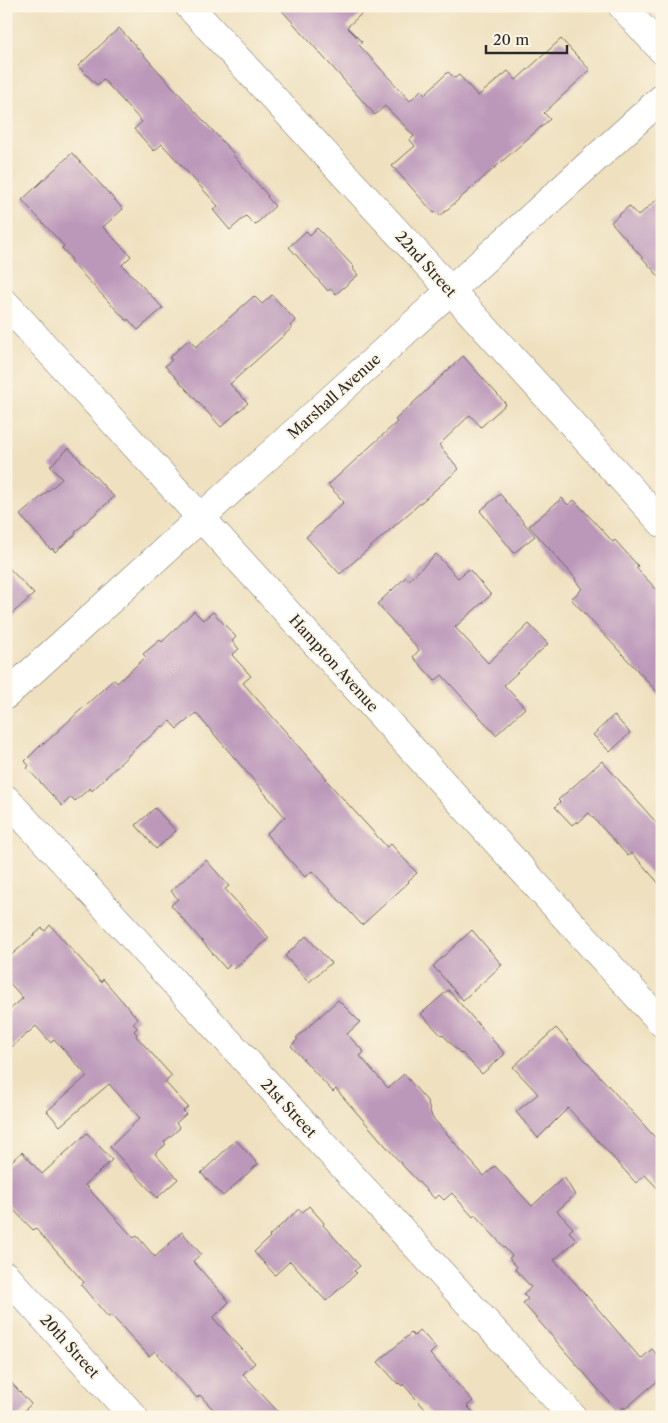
<svg xmlns="http://www.w3.org/2000/svg" width="668" height="1423" font-family="'Libre Caslon Text',serif">
	<style>
		.building { fill: #bb97ba }
		.lines { fill: none; stroke-linecap: round; stroke-linejoin: round }
		.minor-casing { stroke: #706b5f; stroke-width: 29 }
		.tertiary-casing { stroke: #706b5f; stroke-width: 29 }
		.minor { stroke: #fff; stroke-width: 28 }
		.tertiary { stroke: #fff; stroke-width: 28 }
		.labels { text-anchor: middle; dominant-baseline: central; stroke-width: 4; stroke-linejoin: round; paint-order: stroke }
		.street-label { font-size: 15px; fill: #2b2b2b; stroke: #fcf5e5 }
	</style>
	<rect width="100%" height="100%" fill="#fcf5e5"/>
	<filter id="ink" filterUnits="userSpaceOnUse"><feTurbulence type="fractalNoise" baseFrequency=".02" numOctaves="2"/><feDisplacementMap in="SourceGraphic" scale="10" xChannelSelector="R" yChannelSelector="G"/><feConvolveMatrix kernelMatrix="1 2 1 2 8 2 1 2 1" color-interpolation-filters="sRGB"/></filter>
	<filter id="wash" filterUnits="userSpaceOnUse"><feTurbulence type="fractalNoise" baseFrequency=".0096" numOctaves="4" result="noise"/><feDisplacementMap in="SourceGraphic" scale="20" xChannelSelector="R" yChannelSelector="G"/><feGaussianBlur stdDeviation="1.12" result="paint"/><feColorMatrix in="noise" values="0 0 0 0 0 0 0 0 0 0 0 0 0 0 0 0 0 1.4 0 .05"/><feComposite in="paint" operator="in"/></filter>
	<g filter="url(#wash)">
		<rect width="100%" height="100%" fill="#efe1c0"/>
		<g id="blocks">
			<path class="building" d="M278 6H370L347 27 362 42 359 45 410 101 421 90 425 94 448 72 455 78 459 75 478 96 508 71 516 80 561 39 590 70 544 113 550 119 440 216 436 212 434 213 392 166 415 146 410 140 414 136 385 106 375 115Z
				M119 28 234 154 233 155 268 196 267 197 275 206 255 225 246 216 230 230 213 210 218 206 162 144 154 151 134 129 142 122 103 79 97 85 78 66Z
				M72 153 123 209 103 227 131 256 122 265 163 308 138 330 128 319 127 321 70 261 72 260 62 248 64 246 22 200Z
				M662 195V280L611 222 629 206 638 216Z
				M317 228 354 267 353 269 358 275 336 294 330 289 328 291 289 247 306 231 310 235Z
				M272 295 296 321 290 326 292 328 230 384 248 403 221 427 165 366 172 360 169 358 189 339 196 347 254 296 262 304Z
				M463 356 506 404 481 427 470 415 439 445 459 469 340 574 306 537 344 502 328 485 397 422 395 420Z
				M69 448 114 497 75 532 76 534 55 552 52 548 51 550 20 515 62 479 50 466Z
				M500 494 535 536 514 553 480 511Z
				M562 498 568 505 574 500 613 542 615 540 638 566 636 568 662 595V697L571 599 582 589 575 580 576 579 529 526Z
				M436 554 458 578 469 569 491 595 455 627 488 663 529 624 548 644 504 685 525 708 496 735 442 675 435 681 413 657 419 650 377 604 406 577 409 580Z
				M6 565 34 594 6 619Z
				M194 611 203 620 213 612 236 637 232 641 239 649 232 655 251 676 243 683 327 779 326 780 387 847 391 844 417 873 408 881 409 882 362 925 312 871 305 877 266 834 285 817 196 713 177 729 170 721 163 727 162 726 144 742 143 741 92 791 90 788 75 801 71 797 62 806 27 768 29 766 25 761 43 743 44 744 114 679 117 683 146 657 143 654 160 640 162 642Z
				M614 715 630 733 610 752 593 735Z
				M602 761 662 829V887L632 853 628 856 589 813 578 823 577 821 572 825 555 807 560 802 558 800Z
				M155 808 176 831 156 849 136 825Z
				M206 860 229 886 225 889 269 938 234 969 230 965 226 969 171 905 178 899 171 891Z
				M50 925 101 982 103 979 138 1019 133 1023 137 1028 134 1031 137 1034 136 1036 172 1076 165 1082 188 1107 183 1111 186 1114 176 1123 180 1128 164 1142 166 1144 155 1154 178 1179 157 1198 110 1147 140 1118 109 1084 60 1126 47 1111 87 1076 54 1039 51 1043 36 1026 6 1052V1013L23 998 6 979V960L42 928 45 931Z
				M472 930 502 965 463 1000 433 966Z
				M306 936 331 963 309 982 285 956Z
				M448 990 505 1054 482 1074 462 1053 461 1054 442 1034 441 1035 421 1014Z
				M338 1000 360 1022 347 1034 364 1052 360 1056 388 1088 404 1074 427 1101 432 1117 484 1176 495 1166 532 1206 564 1177 575 1195 557 1211 573 1228 569 1232 577 1240 554 1260 586 1295 641 1359 652 1349 662 1361V1377L625 1409 624 1407 618 1412 523 1303 528 1299 523 1294 531 1287 515 1269 517 1267 509 1258 512 1256 475 1215 473 1217 452 1193 444 1200 439 1195 435 1199 405 1168 336 1089 333 1092 291 1046 298 1039 296 1038Z
				M556 1028 662 1145V1193L645 1175 636 1183 568 1108 538 1138 516 1112 538 1094 513 1067Z
				M87 1133 112 1160 85 1185 134 1238 137 1236 155 1257 182 1232 201 1254 193 1261 229 1302 213 1318 255 1363 243 1374 283 1417H220L200 1395 197 1398 155 1351 149 1356 111 1315 108 1317 81 1285 84 1282 35 1228 33 1230 6 1202V1166L22 1152 42 1174Z
				M236 1140 258 1164 223 1196 201 1173Z
				M309 1206 324 1223 323 1225 360 1266 354 1271 357 1273 326 1301 290 1261 275 1275 254 1252 270 1237 269 1236 299 1209 302 1213Z
				M420 1330 436 1348 430 1354 473 1401 467 1406 478 1417H432L403 1384 402 1386 399 1383 398 1384 378 1362 411 1333 414 1336Z
				M6 1377 31 1404 18 1417H6Z"/>
		</g>
	</g>
	<g filter="url(#ink)">
		<use href="#blocks" fill-opacity="0" stroke="#706b5f" stroke-width="1"/>
		<g class="lines">
			<g class="minor-casing">
				<path id="minor" d="M189 6 423 260 662 523
					M622 6 662 50
					M6 799 573 1417
					M6 1276 134 1417"/>
			</g>
			<g class="tertiary-casing">
				<path id="tertiary" d="M6 304 662 1023
					M6 695 662 98"/>
			</g>
			<use href="#minor" class="minor"/>
			<use href="#tertiary" class="tertiary"/>
		</g>
	</g>
	<g class="labels">
		<g class="street-label">
			<text transform="translate(426 264) rotate(48)">22nd Street</text>
			<text transform="translate(334 396) rotate(-42)">Marshall Avenue</text>
			<text transform="translate(334 663) rotate(48)">Hampton Avenue</text>
			<text transform="translate(289 1108) rotate(47)">21st Street</text>
			<text transform="translate(70 1346) rotate(48)">20th Street</text>
		</g>
	</g>
	<rect width="668" height="1423" fill="none" stroke="#fcf5e5" stroke-width="25"/>
	<path d="M486 45v8h81v-8" fill="none" stroke="#2b2b2b" stroke-width="2.5"/>
	<text x="493" y="45" font-size="15" fill="#2b2b2b" stroke="#fcf5e5" stroke-width="4" paint-order="stroke">20 m</text>
</svg>
